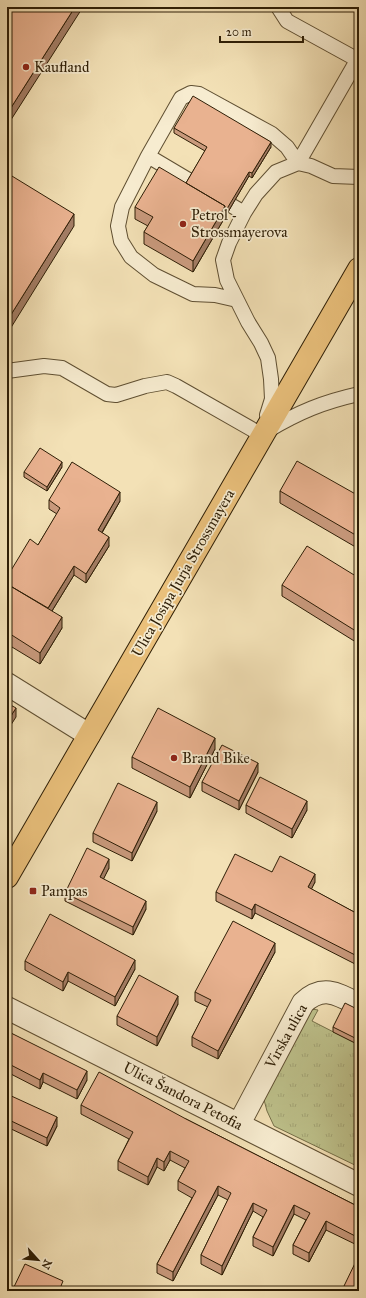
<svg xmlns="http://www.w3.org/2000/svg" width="366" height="1298" font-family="'IM FELL Great Primer',serif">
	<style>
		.grass { fill: url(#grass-tufts); stroke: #767049 }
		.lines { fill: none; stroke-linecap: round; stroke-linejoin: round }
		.lane-casing { stroke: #5f4f32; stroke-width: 16 }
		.street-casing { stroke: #5f4f32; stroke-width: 24 }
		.primary-casing { stroke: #2e1e06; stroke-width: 24 }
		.lane { stroke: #f7ecd0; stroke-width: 14 }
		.street { stroke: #f7ecd0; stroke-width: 22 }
		.primary { stroke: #eac07b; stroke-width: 22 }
		.wall { fill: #c8997c; stroke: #2e1e06 }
		.shaded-wall { fill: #a37d65; stroke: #2e1e06 }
		.building { fill: #e9b290; stroke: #2e1e06 }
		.poi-dot { fill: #8f2418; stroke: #f7ecd0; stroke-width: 1.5 }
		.labels { text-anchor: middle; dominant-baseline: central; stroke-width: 3.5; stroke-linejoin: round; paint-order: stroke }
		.poi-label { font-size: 15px; fill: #2e1e06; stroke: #f7ecd0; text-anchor: start }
		.street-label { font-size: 15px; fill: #2e1e06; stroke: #f7ecd0 }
	</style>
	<defs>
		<pattern id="grass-tufts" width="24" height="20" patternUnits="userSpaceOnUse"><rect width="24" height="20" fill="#bec28c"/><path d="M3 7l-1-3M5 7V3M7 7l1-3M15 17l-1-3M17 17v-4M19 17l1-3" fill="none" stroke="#a4a677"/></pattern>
	</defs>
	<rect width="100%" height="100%" fill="#f3e1b6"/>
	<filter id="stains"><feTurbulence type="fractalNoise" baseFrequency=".005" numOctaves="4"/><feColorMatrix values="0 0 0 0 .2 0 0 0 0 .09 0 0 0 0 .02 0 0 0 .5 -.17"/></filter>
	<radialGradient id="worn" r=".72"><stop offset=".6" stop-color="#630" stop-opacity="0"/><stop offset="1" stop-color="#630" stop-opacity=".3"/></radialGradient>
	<path class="grass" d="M312 1009 318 1010 312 1021 359 1045V1167L274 1126 267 1111 263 1096Z"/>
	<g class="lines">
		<g class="lane-casing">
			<path id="lane" d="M278 7 287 21 358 60
				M148 156 244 213
				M237 300 215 295 193 294 154 275 131 257 121 241 118 226 122 207 148 156 181 98 191 93 199 94 272 134 287 147 298 163 359 57
				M7 371 44 366 62 368 107 394 116 395 145 386 167 382 176 386 262 435
				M267 415 272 399 271 379 268 358 261 343 248 322 227 280 223 260 229 243 244 213 256 194 276 172 298 163 311 166 333 176 359 177
				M267 431C299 412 323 402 359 394"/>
		</g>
		<g class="street-casing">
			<path id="street" d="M7 684 89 735
				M7 1008 359 1185
				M239 1124 303 1003C323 984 338 994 359 1005"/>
		</g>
		<g class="primary-casing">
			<path id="primary" d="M7 877 359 269"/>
		</g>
		<use href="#lane" class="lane"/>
		<use href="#street" class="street"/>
		<use href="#primary" class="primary"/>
	</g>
	<path class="wall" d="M174 128 271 147 252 178 249 176 193 272 144 244V232L148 226 135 219V207L186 183 205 151 174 133Z
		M62 467 47 491 24 477V472Z
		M280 491 359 496V549L280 503Z
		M49 500 120 501 102 533 109 546 86 583 74 575 52 611 62 628 40 664 7 644V577L38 545 57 514 49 509Z
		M359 578V644L282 596V585Z
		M215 749 190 798 132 768V757Z
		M258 772 239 810 202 791V782Z
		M246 805 307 810 292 838 246 813Z
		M157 811 132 861 93 842V833Z
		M109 868 103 879 146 909 133 935 65 901V893Z
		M272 872 315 882 311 889 356 913 359 909V966L255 913 252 919 216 901V892Z
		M275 952 218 1059 192 1046V1037L208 1007 195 1001V992Z
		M25 961 135 969 115 1006 68 981 63 991 25 970Z
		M178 1004 157 1046 117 1025V1016Z
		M359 1010V1045L333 1032V1027Z
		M7 1031 87 1080 77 1099 43 1082 40 1089 7 1072Z
		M7 1094 57 1126 47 1146 7 1127Z
		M81 1105 186 1119 359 1207V1246L326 1230 309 1262 293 1254V1245L306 1220 294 1214 273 1256 253 1246V1237L263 1217 253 1211 222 1275 201 1264V1255L228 1200 218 1195 173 1281 157 1273V1264L192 1198 178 1190V1181L185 1168 170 1160 164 1171 157 1167 148 1185 118 1170V1161L129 1139 81 1114Z
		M344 1286 359 1291H344Z"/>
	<path class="shaded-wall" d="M75 7H83L7 126V114Z
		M271 142V147L252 178V173Z
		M249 172V176L193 272V261L225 206Z
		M74 214V226L7 334V321Z
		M62 462V467L47 491V487Z
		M120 492V501L98 539V530Z
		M109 537V546L86 583V574Z
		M74 566V575L47 619V610Z
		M62 617V628L40 664V653Z
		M16 708V717L7 731V722Z
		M215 738V749L190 798V787Z
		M258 763V772L239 810V801Z
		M307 801V810L292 838V829Z
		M157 802V811L132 861V853Z
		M109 859V868L100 886V877Z
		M315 874V882L308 896V887Z
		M146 901V909L133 935V927Z
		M255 904V913L252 919V910Z
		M275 943V952L218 1059V1051Z
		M135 960V969L115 1006V997Z
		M68 972V981L63 991V982Z
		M178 996V1004L157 1046V1037Z
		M87 1071V1080L77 1099V1090Z
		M43 1073V1082L40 1089V1080Z
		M57 1117V1126L47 1146V1138Z
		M170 1151V1160L164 1171V1162Z
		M157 1158V1167L148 1185V1177Z
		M218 1186V1195L173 1281V1272Z
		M253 1203V1211L222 1275V1266Z
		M294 1205V1214L273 1256V1247Z
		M326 1221V1230L309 1262V1253Z"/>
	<path class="building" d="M7 7H75L7 114Z
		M193 96 271 142 252 173 249 172 225 212V206L186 183 207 147 174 128Z
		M159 167 225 206 193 261 144 232 153 217 135 207Z
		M7 173 74 214 7 321Z
		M40 448 62 462 47 487 24 472Z
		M297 461 359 496V537L280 491Z
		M72 462 120 492 98 530 109 537 86 574 74 566 48 608 7 584V577L30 539 38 545 60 508 49 500Z
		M307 546 359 578V633L282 585Z
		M7 584 62 617 40 653 7 632Z
		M7 703 16 708 7 722Z
		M158 708 215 738 190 787 132 757Z
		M222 745 258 763 239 801 202 782Z
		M260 777 307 801 292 829 246 805Z
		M118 783 157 802 132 853 93 833Z
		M87 848 109 859 100 877 146 901 133 927 65 893Z
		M235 854 272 872 280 856 315 874 308 887 356 913 359 909V957L255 904 252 910 216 892Z
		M50 914 135 960 115 997 68 972 63 982 25 961Z
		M233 921 275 943 218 1051 192 1037 211 1000 195 992Z
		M139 975 178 996 157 1037 117 1016Z
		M345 1003 359 1010V1040L333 1027Z
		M7 1031 87 1071 77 1090 43 1073 40 1080 7 1063Z
		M99 1072 186 1119 359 1207V1238L326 1221 309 1253 293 1245 310 1213 294 1205 273 1247 253 1237 267 1210 253 1203 222 1266 201 1255 231 1193 218 1186 173 1272 157 1264 196 1191 178 1181 189 1161 170 1151 164 1162 157 1158 148 1177 118 1161 133 1132 81 1105Z
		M7 1094 57 1117 47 1138 7 1119Z
		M359 1255V1291H353L344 1286Z
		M25 1264 63 1281 61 1286 73 1291H12Z"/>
	<g class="poi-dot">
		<circle cx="26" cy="67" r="4"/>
		<circle cx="183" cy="224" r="4"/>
		<circle cx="174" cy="758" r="4"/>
		<rect x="29" y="887" width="8" height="8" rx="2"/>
	</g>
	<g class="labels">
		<g class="poi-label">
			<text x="34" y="67">Kaufland</text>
			<text x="191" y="215">Petrol -<tspan x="191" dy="17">Strossmayerova</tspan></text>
			<text x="182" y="758">Brand Bike</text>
			<text x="41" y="891">Pampas</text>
		</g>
		<g class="street-label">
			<text transform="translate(183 573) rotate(-60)">Ulica Josipa Jurja Strossmayera</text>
			<text transform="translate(286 1036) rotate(-61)">Virska ulica</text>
			<text transform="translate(183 1096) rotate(27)">Ulica Šandora Petofia</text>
		</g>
	</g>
	<rect width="366" height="1298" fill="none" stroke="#f3e1b6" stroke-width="24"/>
	<rect x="8" y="8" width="350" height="1282" fill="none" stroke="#2e1e06" stroke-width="2"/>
	<rect x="12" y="12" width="342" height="1274" fill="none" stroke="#2e1e06"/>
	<g transform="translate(38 1260) rotate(117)" stroke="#f7ecd0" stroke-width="3" paint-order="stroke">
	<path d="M0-3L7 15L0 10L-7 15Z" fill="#2e1e06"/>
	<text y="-6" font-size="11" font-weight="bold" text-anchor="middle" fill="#2e1e06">N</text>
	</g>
	<path d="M220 36v6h83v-6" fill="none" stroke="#2e1e06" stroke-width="2"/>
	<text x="226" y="36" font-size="12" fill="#2e1e06" stroke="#f7ecd0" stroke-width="3" paint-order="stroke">20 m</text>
	<rect width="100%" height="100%" filter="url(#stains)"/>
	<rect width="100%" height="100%" fill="url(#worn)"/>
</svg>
